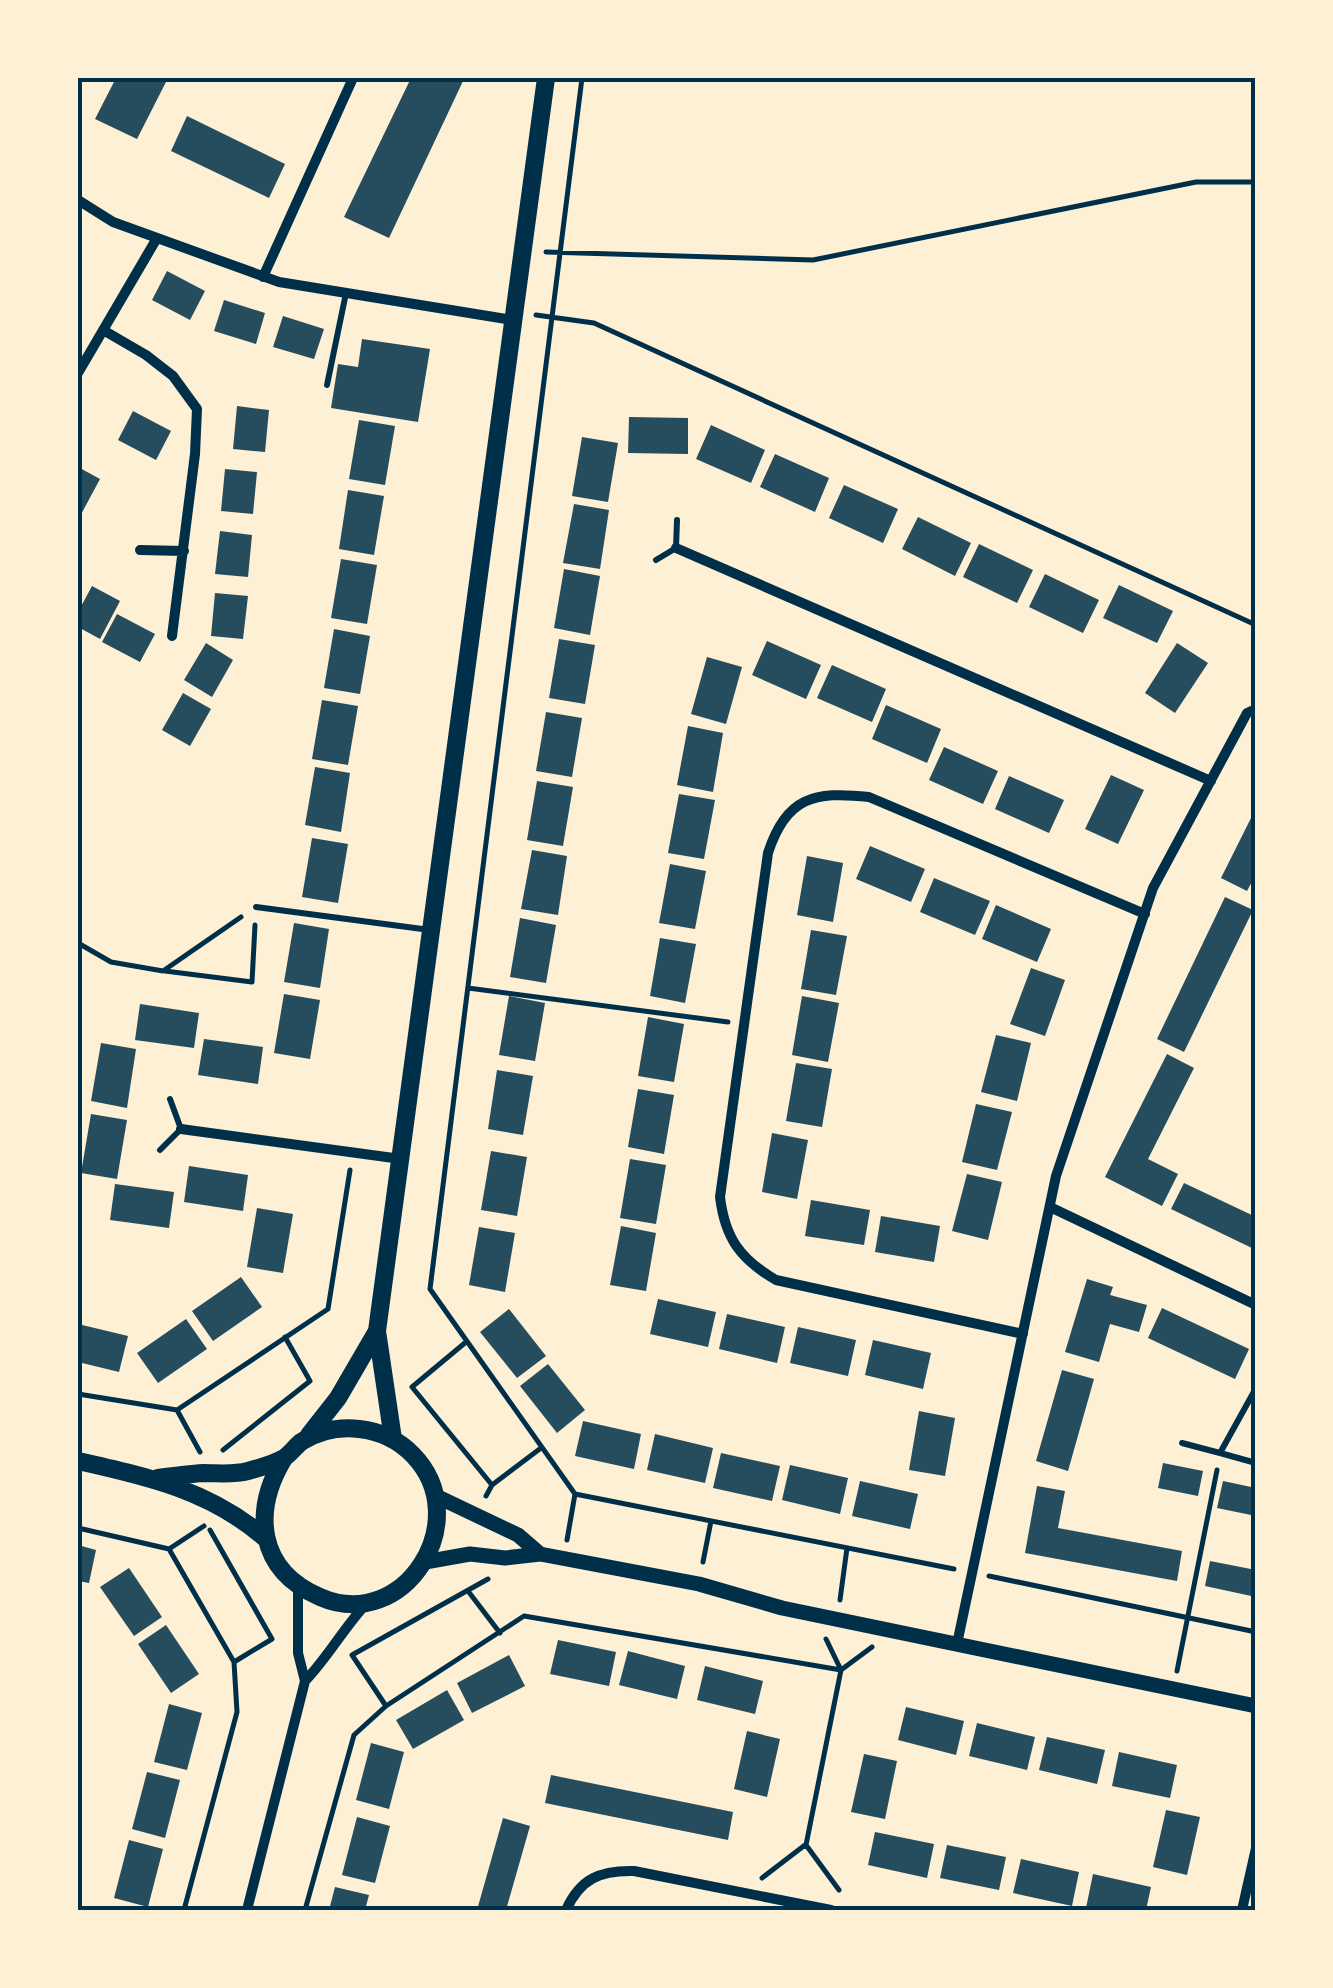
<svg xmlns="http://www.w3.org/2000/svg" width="1333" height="1988" font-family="'Source Serif 4',serif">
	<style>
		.building { fill: #264d5e }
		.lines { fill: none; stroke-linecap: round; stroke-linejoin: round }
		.path { stroke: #003049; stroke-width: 5 }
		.service { stroke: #003049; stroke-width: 6 }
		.minor { stroke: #003049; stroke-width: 10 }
		.tertiary { stroke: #003049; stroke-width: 15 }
		.secondary { stroke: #003049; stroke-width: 18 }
		.neatline { fill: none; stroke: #003049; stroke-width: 4 }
	</style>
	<rect width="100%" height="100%" fill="#fdf0d5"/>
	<path class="building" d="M116 78H168L137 139 95 119Z
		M411 78 464 79 389 238 344 217Z
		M187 116 285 164 269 198 171 151Z
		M167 271 205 291 190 320 152 300Z
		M224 300 265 313 256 344 214 331Z
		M283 316 324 329 314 359 273 347Z
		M362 339 430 349 418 422 331 408 338 364 358 367Z
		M237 406 269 410 265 452 233 449Z
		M133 411 171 431 156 460 118 440Z
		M629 417 688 418V454L628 453Z
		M359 420 395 426 385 485 349 479Z
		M711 425 765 450 751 483 696 459Z
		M582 437 618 443 608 502 572 496Z
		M775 454 829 478 815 512 760 487Z
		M78 467 100 479 78 520Z
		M225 469 257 472 253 514 221 511Z
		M844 485 898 509 883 543 829 518Z
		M348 490 384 496 374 555 339 549Z
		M574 504 609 510 600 569 563 563Z
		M918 517 971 543 955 576 902 549Z
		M220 531 252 535 248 577 215 574Z
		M979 544 1033 570 1017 603 963 577Z
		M341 559 377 565 367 624 331 618Z
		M564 569 600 576 590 635 554 628Z
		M1045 574 1099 600 1083 633 1029 607Z
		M1119 585 1173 611 1157 643 1103 618Z
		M92 586 120 601 100 639 78 627V612Z
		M215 593 248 596 243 639 211 636Z
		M117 614 155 634 140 662 102 642Z
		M334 629 370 636 360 694 324 688Z
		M559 639 595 645 585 704 549 698Z
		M767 641 821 665 806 699 752 675Z
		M206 643 233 660 212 697 184 680Z
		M1177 643 1208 663 1175 713 1145 693Z
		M707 657 742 667 726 724 691 714Z
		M832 665 886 689 872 722 817 698Z
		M183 693 211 709 190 746 162 730Z
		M322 700 358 706 348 765 312 759Z
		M886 705 941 729 927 763 872 739Z
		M546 712 582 718 572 777 536 771Z
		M688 726 723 733 713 792 677 785Z
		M944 747 998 771 983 804 929 780Z
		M315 767 350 773 341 832 305 825Z
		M1111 775 1144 790 1118 844 1085 829Z
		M1009 776 1064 800 1049 833 995 809Z
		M537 781 573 787 563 846 527 840Z
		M679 794 715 800 704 859 668 853Z
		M1256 808V874L1247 891 1221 878Z
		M312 838 348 844 338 903 302 897Z
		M870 846 925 869 911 902 856 879Z
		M532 850 567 856 558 915 521 909Z
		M807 856 843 863 833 922 797 915Z
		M670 864 706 871 695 929 659 923Z
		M934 878 990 901 975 935 920 912Z
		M1225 897 1253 910 1184 1052 1157 1039Z
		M996 905 1051 929 1037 962 982 939Z
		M520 918 556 925 546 983 510 977Z
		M294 923 329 929 320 988 284 982Z
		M811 930 847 936 836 995 801 989Z
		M660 938 696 944 685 1003 650 996Z
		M1031 968 1065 980 1045 1036 1010 1024Z
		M284 994 320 1000 310 1059 274 1053Z
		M509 996 545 1003 535 1061 499 1055Z
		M802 996 839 1003 828 1062 792 1055Z
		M140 1004 199 1013 194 1048 135 1040Z
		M648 1017 684 1024 674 1082 638 1076Z
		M996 1035 1031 1043 1017 1101 981 1092Z
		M204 1039 263 1047 258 1084 198 1075Z
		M101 1043 136 1049 127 1108 91 1101Z
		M1167 1054 1194 1068 1148 1159 1178 1174 1162 1206 1105 1177Z
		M796 1063 832 1069 822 1127 786 1121Z
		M497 1070 533 1076 523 1135 488 1129Z
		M638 1089 674 1095 664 1154 628 1147Z
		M976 1104 1012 1112 997 1170 962 1162Z
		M91 1114 127 1120 117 1179 81 1173Z
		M772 1133 808 1140 797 1199 762 1192Z
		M491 1151 527 1157 517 1216 481 1210Z
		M630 1159 666 1165 656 1224 620 1218Z
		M189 1166 248 1175 243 1211 184 1202Z
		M967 1174 1002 1182 988 1240 952 1231Z
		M1184 1183 1256 1217V1250L1171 1209Z
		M115 1184 174 1192 169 1228 110 1220Z
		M811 1200 870 1210 864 1245 805 1236Z
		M257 1208 293 1214 283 1273 247 1267Z
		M881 1216 940 1226 934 1262 875 1252Z
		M621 1226 656 1233 646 1291 610 1285Z
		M479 1227 515 1233 505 1292 469 1285Z
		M241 1277 262 1307 213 1341 192 1311Z
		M1087 1279 1113 1287 1110 1295 1147 1305 1139 1332 1110 1324 1099 1362 1065 1352Z
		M658 1299 716 1312 708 1347 650 1334Z
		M1162 1308 1249 1349 1235 1379 1148 1338Z
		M509 1309 546 1356 517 1378 480 1332Z
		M727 1314 785 1327 777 1363 719 1349Z
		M186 1319 207 1349 158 1383 137 1353Z
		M78 1324 128 1336 119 1372 78 1362Z
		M798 1327 856 1340 848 1376 790 1363Z
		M873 1340 931 1353 923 1389 865 1375Z
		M548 1364 585 1410 557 1433 520 1386Z
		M1062 1370 1094 1379 1068 1471 1036 1461Z
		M919 1411 955 1418 945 1476 909 1470Z
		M583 1421 641 1434 634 1469 575 1456Z
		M655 1434 713 1448 705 1483 647 1470Z
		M721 1453 780 1466 772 1501 713 1488Z
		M1163 1463 1203 1471 1198 1496 1158 1488Z
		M790 1465 848 1478 840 1514 782 1500Z
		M860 1481 918 1494 910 1529 852 1516Z
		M1223 1481 1256 1488V1516L1217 1508Z
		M1037 1486 1065 1491 1058 1528 1182 1551 1177 1581 1025 1553Z
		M78 1545 96 1550 89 1583 78 1581Z
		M1210 1561 1256 1570V1597L1205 1586Z
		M129 1568 162 1617 134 1636 100 1587Z
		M166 1625 199 1674 171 1693 138 1644Z
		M558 1640 616 1652 609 1686 550 1674Z
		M628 1651 685 1666 677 1699 619 1685Z
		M509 1655 525 1686 472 1713 457 1683Z
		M705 1666 763 1681 755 1714 697 1700Z
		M447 1690 464 1720 413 1749 396 1720Z
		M169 1704 202 1713 187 1770 154 1762Z
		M906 1707 964 1721 956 1755 898 1740Z
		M977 1723 1035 1737 1027 1770 969 1756Z
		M747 1731 780 1739 767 1797 734 1789Z
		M1047 1737 1105 1750 1097 1784 1039 1770Z
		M371 1743 404 1752 389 1809 356 1800Z
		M1119 1752 1177 1765 1170 1798 1112 1786Z
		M864 1754 897 1761 885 1819 851 1812Z
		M147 1772 180 1780 165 1838 132 1829Z
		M551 1775 733 1812 728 1840 545 1803Z
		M1166 1810 1200 1817 1187 1875 1153 1867Z
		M357 1817 390 1826 375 1883 342 1875Z
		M503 1818 530 1826 506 1910H477Z
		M875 1832 934 1844 927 1878 868 1865Z
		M129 1840 163 1849 148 1907 114 1898Z
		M947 1845 1006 1857 999 1890 940 1878Z
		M1021 1859 1079 1872 1072 1906 1013 1893Z
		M1093 1874 1151 1887 1146 1910 1086 1908Z
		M335 1887 369 1895 365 1910H329Z"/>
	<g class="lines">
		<path class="path" d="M582 78 430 1289 575 1494 954 1569
			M546 252 813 260 1196 182H1256
			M536 315 594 323 1256 625
			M78 943 111 962 163 971 241 917
			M165 971 252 982 255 925
			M468 988 728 1022
			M466 1342 412 1387 492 1485 486 1496
			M78 1394 177 1410 328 1309 350 1170
			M177 1410 200 1452
			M223 1450 310 1381 285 1337
			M492 1485 541 1448
			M78 1528 169 1549 234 1662 237 1712 184 1910
			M210 1530 272 1639 234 1662
			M567 1540 575 1494
			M169 1549 204 1526
			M703 1562 711 1521
			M989 1576 1256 1632
			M468 1591 500 1633
			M840 1600 847 1548
			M826 1639 841 1670 806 1845 839 1890
			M1177 1671 1217 1470
			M386 1706 352 1655 488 1579
			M762 1878 805 1845
			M305 1910 354 1735 386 1706 524 1616 841 1670 872 1647"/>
		<path class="service" d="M327 385 346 293
			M656 560 676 548 677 520
			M256 907 430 930
			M160 1150 181 1129 170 1099
			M1256 1388 1220 1453 1256 1463
			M1182 1443 1220 1453"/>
		<path class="minor" d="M78 200 113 222 279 282 512 320
			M263 277 353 78
			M103 330 146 355 173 376 197 409 195 454 172 636
			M78 373 157 238
			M676 548 1211 781
			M140 550 184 551
			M181 1129 401 1159
			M1050 1207 1256 1305
			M1023 1334 776 1280C740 1259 725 1238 720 1197L768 853C786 797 814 791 869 797L1145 914
			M957 1644 1056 1176 1153 888 1247 713 1256 709
			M305 1681C328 1657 343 1629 366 1604
			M247 1910 305 1681 298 1653V1585
			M566 1910C580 1879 600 1870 634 1871L831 1910
			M1242 1910 1256 1848"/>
		<path class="tertiary" d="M436 1496 518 1535 540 1554
			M425 1562 470 1554 505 1558 540 1554 699 1584 782 1608 1256 1706"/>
		<path class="secondary" d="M309 1435 338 1398 377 1331
			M393 1439 377 1331 546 78
			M78 1461C146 1476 212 1491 266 1539
			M158 1478C173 1476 188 1474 203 1473 219 1473 233 1475 248 1471 259 1468 274 1464 284 1458 290 1454 295 1447 301 1442 336 1420 384 1425 413 1455 476 1520 404 1634 320 1597 257 1570 252 1511 284 1458"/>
	</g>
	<rect width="1333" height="1988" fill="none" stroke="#fdf0d5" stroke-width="160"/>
	<rect x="80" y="80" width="1173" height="1828" class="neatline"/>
</svg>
